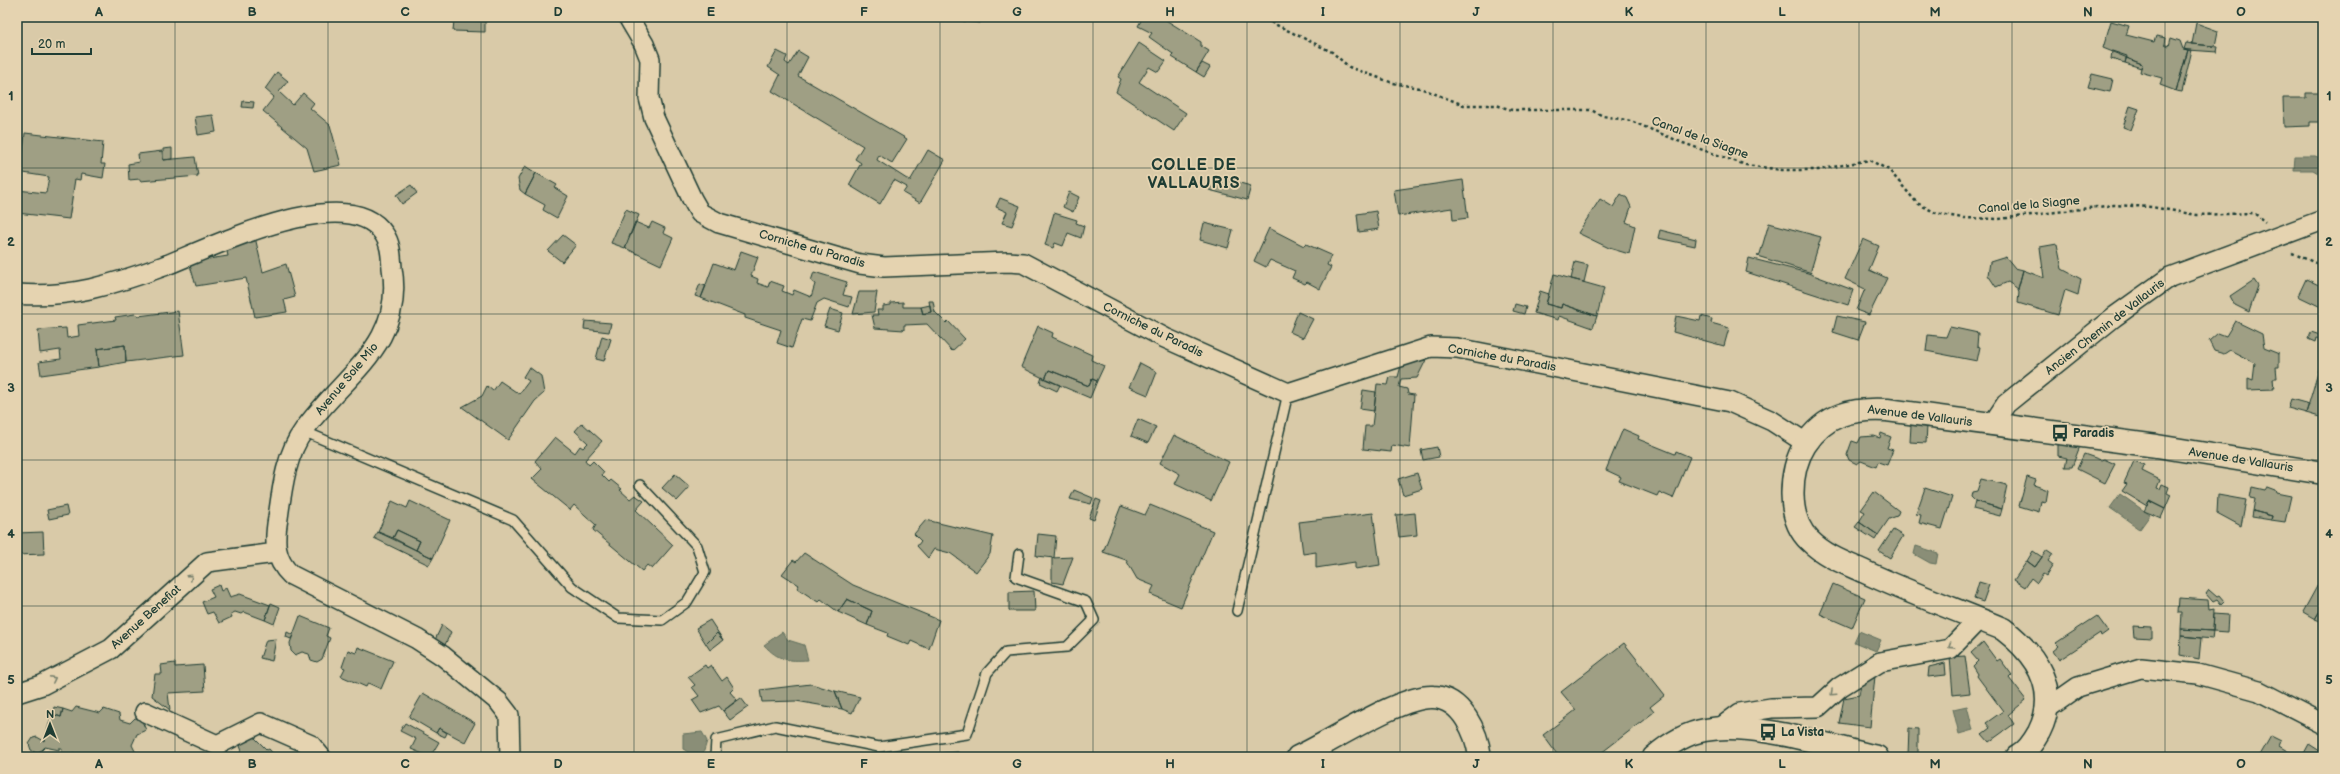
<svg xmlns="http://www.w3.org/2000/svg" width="2340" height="774" font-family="'Balsamiq Sans',sans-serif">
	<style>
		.water { fill: #8a8e77; stroke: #5f6e5c }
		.building { fill: #9f9f84; stroke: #1f3d34 }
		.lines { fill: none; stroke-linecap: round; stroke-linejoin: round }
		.lane-casing { stroke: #1f3d34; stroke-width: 12 }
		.street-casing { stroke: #1f3d34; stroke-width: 22 }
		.secondary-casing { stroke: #1f3d34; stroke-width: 25 }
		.path { stroke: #1f3d34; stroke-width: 2.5; stroke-dasharray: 3 3; stroke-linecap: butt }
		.lane { stroke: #e5d3b0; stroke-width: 9 }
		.street { stroke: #e5d3b0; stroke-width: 19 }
		.secondary { stroke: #e5d3b0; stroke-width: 22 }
		.oneway { stroke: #78806c }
		.grid { fill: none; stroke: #1f3d34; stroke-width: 1; stroke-opacity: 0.55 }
		.labels { text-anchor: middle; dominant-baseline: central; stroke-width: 3.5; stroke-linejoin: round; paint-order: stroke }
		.street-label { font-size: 12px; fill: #1f3d34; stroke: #e5d3b0 }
		.poi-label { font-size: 12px; font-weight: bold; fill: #1f3d34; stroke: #e5d3b0; text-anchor: start }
		.district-label { font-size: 16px; font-weight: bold; letter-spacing: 1px; fill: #1f3d34; stroke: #e5d3b0 }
		.neatline { fill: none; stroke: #1f3d34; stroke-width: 1.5 }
		.grid-label { font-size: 13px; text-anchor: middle; font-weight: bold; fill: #1f3d34 }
	</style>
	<rect width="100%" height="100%" fill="#d9caa8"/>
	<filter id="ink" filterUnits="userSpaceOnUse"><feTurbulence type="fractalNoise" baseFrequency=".025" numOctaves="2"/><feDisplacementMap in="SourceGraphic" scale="8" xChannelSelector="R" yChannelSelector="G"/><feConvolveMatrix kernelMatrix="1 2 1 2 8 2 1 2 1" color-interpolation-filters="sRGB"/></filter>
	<g filter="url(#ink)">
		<path class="water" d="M2295 156H2315L2323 159V165L2318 173 2313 170H2294Z
			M2120 494 2150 515 2140 529 2110 508Z
			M1916 546 1938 553 1936 564 1930 563 1914 554Z
			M1859 631 1881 640 1876 651 1854 642Z
			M782 632 788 640 804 645 808 660C788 661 779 661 764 645Z
			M1967 706 1973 730 1959 734 1953 709Z
			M702 732 707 741 703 754 690 753 683 749V734Z"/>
		<path class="building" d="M425 17H439V19H425Z
			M449 17H492L491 20 485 21 449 19Z
			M504 17H524V22L503 21Z
			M964 17H980V23L963 21Z
			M1143 17H1161L1201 42V46L1209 51 1196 72 1172 57 1173 54 1149 37 1152 33 1138 26Z
			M454 20 485 21V32L453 31Z
			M2111 21 2129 26 2126 35 2154 42 2156 36 2166 38 2165 44 2169 46 2171 38 2180 41 2183 49 2188 50 2176 91 2160 85 2162 78 2140 72 2142 64 2103 48Z
			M2196 23 2218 31 2215 46 2192 44Z
			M1139 43 1166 61 1158 72 1149 67 1139 82 1186 113 1174 131 1116 92 1121 79 1118 77Z
			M2186 43 2218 47 2217 52 2188 50 2184 49Z
			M2188 50H2192L2182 92 2176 91Z
			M777 51 787 56 785 62 789 65 798 51 808 57 798 76 907 139 892 163 879 155 877 160 910 181 928 150 945 160 920 203 903 193 907 187 894 180 880 204 849 185 861 163 855 159 863 146 772 91 780 75 768 67Z
			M2112 51 2127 56 2125 63 2111 59Z
			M2126 58 2142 64 2141 68 2125 63Z
			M1202 63 1210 67 1204 77 1196 72Z
			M277 72 288 81 279 92 293 105 303 93 314 103 310 108 330 125 341 165 314 171 307 148 263 111 274 97 265 89Z
			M2092 74 2113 79 2110 92 2088 87Z
			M2306 93H2323V126L2322 122H2310V126L2284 127 2283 98H2306Z
			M243 101 254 102 253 108 242 107Z
			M2130 106 2139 109 2131 130 2123 127Z
			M213 115 216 132 198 135 195 117Z
			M25 133 103 142 101 164H105L103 178 81 174 80 180 75 179 69 219 17 213V190L46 193 49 177 17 172V158L22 159Z
			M172 148V159L163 160V149Z
			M162 151 163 160 195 157 198 176 140 181V179L129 180 128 164 139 162 138 154Z
			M525 166 536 173 525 194 520 190 518 179Z
			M536 173 557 185 555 188 568 196 557 218 543 210 545 205 525 194Z
			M1214 176 1251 186 1247 200 1209 190Z
			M1463 180 1468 218 1453 220 1452 208 1398 216 1394 190Z
			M411 185 417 193 402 204 396 195Z
			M1069 192 1079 197 1073 212 1063 207Z
			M1621 194 1627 198 1631 207 1626 222 1635 226 1629 254 1609 248 1578 233 1600 199 1613 207Z
			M1000 198 1020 206 1012 226 1002 223 1007 212 996 207Z
			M626 209 639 215 625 248 611 243Z
			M1376 211 1379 229 1359 232 1357 214Z
			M1054 213 1077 220 1076 223 1084 226 1081 238 1068 233 1063 246 1055 243 1053 248 1045 245Z
			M635 222 649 228 652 222 665 228 663 233 673 238 661 265 625 248Z
			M1204 223 1233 230 1228 248 1200 240Z
			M1769 223 1821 237 1811 270 1812 273 1757 256 1760 254Z
			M1269 228 1304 246 1306 244 1331 255 1327 265 1331 267 1320 289 1307 282 1305 284 1292 278 1295 271 1270 260 1266 267 1254 261Z
			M1660 230 1696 239 1695 246 1658 238Z
			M563 235 576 245 562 262 548 251Z
			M255 237 263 272 286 264 295 297 284 300 287 312 255 317 246 278 196 286 189 262 228 256 226 247Z
			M1863 239 1879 246 1869 270 1887 278 1869 315 1856 310 1865 289 1845 279Z
			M2057 244 2062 269 2081 279 2078 295 2065 290 2058 315 2018 303 2019 292 2018 289 2023 270 2044 278 2040 247Z
			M741 251 758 257 751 276 758 279 757 283 768 287 770 281 784 286 782 291 792 295 794 290 811 297 815 284 811 281 814 272 847 282 843 295 852 297 849 307 824 299 817 303 810 321 802 319 792 348 777 343 781 330 745 318V315L701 298 714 263 734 270Z
			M2006 257 2015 268 2023 270 2018 289 2008 282 1996 287 1988 275 1990 262Z
			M1749 258 1808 273 1853 290 1848 305 1746 272Z
			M1575 262 1588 265 1584 282 1571 279Z
			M1554 274 1604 288 1597 316 1562 304 1561 308 1546 304Z
			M2306 279 2323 287V308L2298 296Z
			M2254 280 2258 286 2249 312 2235 305 2230 296Z
			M700 284 706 286 701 298 695 296Z
			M1540 291 1549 294 1546 304 1561 308 1562 304 1597 316 1593 328 1559 316 1558 320 1534 313Z
			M859 292H877L874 312 853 314Z
			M929 301H933L935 312 946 323 948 321 965 339 952 351 927 324 904 325V330L875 328 872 315H878L877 310H883V306L891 305V303L903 302V307H921L923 314 931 312Z
			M1515 304 1526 307 1524 314 1513 311Z
			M930 305 931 312 923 314 921 307Z
			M830 309 843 313 838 330 824 326Z
			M178 311 184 355 126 362 125 345 97 349 99 367 41 375 39 362 61 359 60 350 40 353 38 330 66 328 67 338 79 336 78 325 116 320 115 317 135 314 138 316Z
			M1298 312 1313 319 1303 338 1290 332Z
			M1676 316 1700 321 1701 316 1712 319 1711 323 1729 328 1724 346 1673 332Z
			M1837 316 1865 322 1858 340 1833 332Z
			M585 321 611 323 609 332 584 329Z
			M2235 321 2262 334 2264 348 2279 354V367H2276L2277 378H2273L2274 389 2248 390V378L2253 380 2255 363 2230 350 2224 354 2214 351 2209 341 2218 333 2226 336Z
			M1038 326 1053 333 1052 337 1092 355 1091 360 1104 366 1097 381 1092 379 1089 386 1049 370 1045 379 1021 367Z
			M1950 327 1978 333 1977 346 1980 347 1977 361 1926 351 1928 335 1946 337Z
			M2311 332 2320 335V339L2316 338 2315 342 2308 339Z
			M602 336 611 339 604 361 596 359Z
			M125 345 126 362 99 367 97 349Z
			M1416 359 1426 360 1417 378 1401 379 1399 387 1407 389 1408 394 1414 395 1410 448 1392 445 1391 452 1363 449 1365 426H1372L1377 384 1388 385 1390 377H1398L1402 362Z
			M1140 363 1157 372 1148 395 1129 387Z
			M2320 366 2323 367V418L2306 413Z
			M529 367 541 376 544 393 535 401 508 440 462 407 482 396 487 386 493 391 500 381 519 394 529 381 523 377Z
			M1049 370 1089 386 1092 379 1097 381 1090 398 1045 379Z
			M1042 377 1060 385 1057 391 1040 383Z
			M1363 390 1376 392 1374 411 1360 409Z
			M2291 399 2309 404 2306 413 2288 408Z
			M1138 419 1156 427 1148 443 1131 436Z
			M582 423 602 441 585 460 589 465 593 461 604 472 602 475 609 482 611 480 622 489 620 490 630 499 635 495 644 501 636 510 673 545 652 569 647 565 642 571 593 530 596 525 574 505 570 510 532 479 542 469 535 461 555 437 575 453 580 446 583 448 588 443 575 431Z
			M1911 425 1927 426 1926 443 1910 442Z
			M1623 429 1639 436 1638 439 1675 454 1676 451 1690 457 1673 498 1659 492 1657 496 1619 481 1621 477 1606 470Z
			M1881 433 1891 437 1887 448 1893 450 1887 465 1878 462 1876 467 1861 461 1857 464 1849 460 1847 455 1852 441 1858 443 1861 437 1874 436 1880 438Z
			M1174 435 1229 462 1211 501 1175 484 1180 474 1160 463Z
			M2058 443 2080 446 2072 467H2065L2067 458 2058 456Z
			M1437 447 1439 457 1423 460 1421 450Z
			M2084 454 2101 460 2104 459 2115 464 2105 483 2077 469Z
			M2134 461 2144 465 2142 471 2160 480 2157 488 2160 489 2162 484 2169 487 2167 493 2171 495 2165 509 2149 501 2147 506 2122 491 2127 484 2124 483Z
			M1417 473 1422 489 1403 495 1398 479Z
			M675 474 690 487 677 501 662 488Z
			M2027 477 2036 480 2034 485 2048 490 2046 502 2041 501 2039 512 2019 506Z
			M1981 479 2007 485 2002 509 1975 501 1971 497 1972 492 1977 491Z
			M2252 487 2265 490 2267 487 2275 490 2276 493 2291 496 2285 522 2271 520 2272 516 2253 511 2255 499 2250 498Z
			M1925 488 1952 497 1942 529 1919 523 1921 515 1916 514Z
			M1074 490 1093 498 1091 504 1070 499Z
			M1874 492 1899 511 1897 516 1889 519 1878 535 1859 522 1865 512 1861 510Z
			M2218 495 2246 500 2241 526 2217 513Z
			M1096 499 1101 501 1094 520 1089 518Z
			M392 501 407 508 410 501 450 520 433 558 416 550 420 541 397 530 393 538 378 532Z
			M1975 501 2002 509 2000 516 1973 509Z
			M2149 501 2165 509 2161 518 2144 511Z
			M1150 505 1213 531 1181 607 1150 594 1154 586 1137 579 1126 560 1103 552 1121 506 1145 515Z
			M66 506 68 515 49 519 47 510Z
			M2253 511 2272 516 2271 520 2252 517Z
			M1373 513 1380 565 1355 569V562L1316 568V552L1303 554 1299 522Z
			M1415 513 1417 535 1399 537 1396 515Z
			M926 520 993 536 990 554 976 572 950 553 934 549 928 558 917 546 921 541 914 534Z
			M1859 522 1878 535 1875 540 1855 527Z
			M397 530 420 541 416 550 393 538Z
			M1893 530 1903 536 1890 558 1879 551Z
			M43 532 44 554 17 555V533Z
			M378 532 416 550 433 558 429 565 374 538Z
			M1038 534 1056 536 1054 558 1036 556Z
			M2047 550 2053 554 2048 561 2053 565 2046 576 2043 574 2037 583 2031 578 2025 587 2014 580 2027 561 2035 567Z
			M2033 551 2042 557 2035 567 2027 561Z
			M804 553 853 585 939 620 929 649 911 641 909 645 887 636 888 633 867 625 872 611 847 599 838 612 821 599 818 602 797 588 799 585 782 574 793 560 796 562Z
			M1073 557 1063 584 1052 582V558Z
			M2320 581 2323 583V610L2321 609 2315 619 2303 612Z
			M1979 582 1989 585 1983 602 1974 599Z
			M1833 584 1865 598 1852 628 1820 614Z
			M219 585 221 591 226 588 230 597 240 594 270 605 265 620 244 612 241 614 235 612 231 614 232 617 219 623 213 612 207 614 202 602 214 597 210 589Z
			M2209 590 2217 597 2219 596 2224 602 2221 605 2217 600 2213 602 2206 594Z
			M1034 591 1035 611H1009V592Z
			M2179 598 2208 600 2209 610 2214 609 2213 631 2181 629 2182 613H2178Z
			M847 599 872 611 867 625 838 612Z
			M271 603 280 607 274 624 265 620Z
			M2321 609 2323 610V622L2315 619Z
			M2214 614 2228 615 2227 632 2213 631Z
			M300 616 329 628 326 636 330 638 322 659 317 662 311 660 309 654 302 652 295 655 291 651 290 643Z
			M2097 616 2108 631 2101 636 2100 633 2059 660 2053 651 2059 646 2056 643Z
			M710 620 723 640 717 633 706 644 696 628Z
			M442 625 451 632 443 649 434 642Z
			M2133 626 2152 627V638L2134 637Z
			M2181 629 2213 631 2212 639 2181 636Z
			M287 632 293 635 291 639 286 637Z
			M717 633 723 640 710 650 706 644Z
			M2181 636 2201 638 2199 659 2180 655Z
			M276 639 272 661 260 658 266 640Z
			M1983 642 1997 661 2000 659 2012 675 2009 678 2026 700 2008 715 2014 724 1989 742 1982 734 1990 728 1986 723 2003 711 1977 676 1978 674 1973 666 1978 661 1971 653Z
			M1624 643 1665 695 1650 707 1654 712 1596 757H1559L1543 735 1576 710 1561 692Z
			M358 647 393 661 381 689 368 683 366 687 341 676 345 668 342 667 348 650 356 653Z
			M1965 656 1970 693 1953 695 1950 657Z
			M175 663V667L203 665 205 691 168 693 170 710 152 696 155 674H162L161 665Z
			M1945 663 1946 675 1928 677 1929 667Z
			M705 665 707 668 711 665 722 681 727 677 734 688 730 692 737 700 723 711 719 706 701 713 692 700 699 696 692 687 695 685 688 677Z
			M1875 676 1870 727 1839 723 1844 698 1859 695 1861 683Z
			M811 684 835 691 842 709 796 701 762 702 760 690Z
			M835 691 860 697 852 713 842 709Z
			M423 693 475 723 465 742 439 728 436 733 409 717Z
			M741 698 748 707 730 720 723 711Z
			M54 707 63 709 61 717 52 714Z
			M76 707 100 713 104 709 119 714 120 720 130 723 135 718 141 719 146 730 137 734 132 745 138 757H87L73 753 69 756 62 754V748H59V750L45 747 42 750 36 753 31 750 29 744 33 738 37 737 44 741 52 714 61 717 63 709 72 712Z
			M405 723 439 742 430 757 411 749 416 739 400 731Z
			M439 728 447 733 445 737 436 733Z
			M1909 728 1918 729V755H1908Z
			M252 735 267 750 269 749 276 757H240L238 754 242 751 240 746Z
			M2271 736 2281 741 2279 746 2297 757H2259Z
			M2309 744 2323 753V757H2302Z
			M958 752 959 757H943V753Z
			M73 753 84 756 83 757 69 756Z
			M734 753 747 757H733Z"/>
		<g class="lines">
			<g class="lane-casing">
				<path id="lane" d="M303 431 513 520 572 587 618 618 662 620 687 602 705 572 697 546 640 485
					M1237 611 1288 393
					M715 757 716 740 775 726 879 747 967 734 987 673 1006 652 1067 647 1094 620 1086 602 1016 577 1019 554"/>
			</g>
			<g class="street-casing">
				<path id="street" d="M628 17 644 44 650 59 649 98 654 118 692 199 700 213 719 223 860 264 884 267 1008 262 1023 263 1165 338 1288 393 1431 347 1457 348 1730 402 1772 421 1806 443
					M17 294C41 296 67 294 90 289 115 283 140 275 164 266 210 248 349 179 384 234 391 244 391 256 392 268 405 345 343 375 304 430 286 454 282 489 278 518 274 541 274 559 291 575L417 639 443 656 499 702 509 715 510 757
					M1992 425 2006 404 2114 317 2170 277 2323 220
					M17 693 42 685 111 649 207 562 276 553
					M2048 708 2078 687 2141 668 2198 674 2259 691 2323 724
					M145 712 217 745 261 723 311 745 321 757
					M1720 728 1740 713 1771 708 1818 707 1840 687 1880 662 1950 649 1979 619"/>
			</g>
			<g class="secondary-casing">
				<path id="secondary" d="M1298 757C1331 742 1401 695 1433 697 1462 698 1477 733 1480 757
					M1654 757C1668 745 1687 733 1705 730 1755 721 1828 746 1877 757
					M2017 757C2027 752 2034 741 2039 732 2060 690 2037 655 2003 629 1957 610 1910 593 1865 572 1845 563 1825 556 1810 541 1786 519 1789 470 1805 445 1825 414 1853 408 1887 410L2157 446 2323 473"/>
			</g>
			<path class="path" d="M1260 17 1332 52 1349 67 1393 83 1420 88 1464 105H1496L1512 110H1591L1603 116 1631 121 1683 143 1746 165 1782 170H1818L1869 160 1889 170 1917 203 1936 213 1962 218 1999 219 2114 205 2152 207 2197 215 2254 213 2265 222
				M2292 253 2323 266"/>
			<use href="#lane" class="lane"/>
			<use href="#street" class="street"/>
			<use href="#secondary" class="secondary"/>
		</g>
		<defs><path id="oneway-chevron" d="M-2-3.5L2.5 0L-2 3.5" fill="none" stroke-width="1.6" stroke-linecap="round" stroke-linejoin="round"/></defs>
		<g class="oneway">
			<use href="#oneway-chevron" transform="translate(190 577) rotate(-42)"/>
			<use href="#oneway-chevron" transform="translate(1951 646) rotate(147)"/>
			<use href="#oneway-chevron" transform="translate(53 679) rotate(-27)"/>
			<use href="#oneway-chevron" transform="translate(1833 693) rotate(137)"/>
		</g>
	</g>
	<path class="grid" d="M175 17V757M328 17V757M481 17V757M634 17V757M787 17V757M940 17V757M1093 17V757M1247 17V757M1400 17V757M1553 17V757M1706 17V757M1859 17V757M2012 17V757M2165 17V757M17 168H2323M17 314H2323M17 460H2323M17 606H2323"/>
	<defs>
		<g id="bus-bare" transform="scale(1.38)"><path d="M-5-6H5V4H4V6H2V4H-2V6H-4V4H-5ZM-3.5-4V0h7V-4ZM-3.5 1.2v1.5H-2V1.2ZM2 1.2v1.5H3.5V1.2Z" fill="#1f3d34" stroke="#e5d3b0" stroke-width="2.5" paint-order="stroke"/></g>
	</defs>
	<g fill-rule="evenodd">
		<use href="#bus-bare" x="2060" y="433"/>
		<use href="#bus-bare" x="1768" y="732"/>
	</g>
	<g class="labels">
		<g class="street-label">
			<text transform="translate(1700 138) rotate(20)">Canal de la Siagne</text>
			<text transform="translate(2029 205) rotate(-5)">Canal de la Siagne</text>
			<text transform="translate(812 249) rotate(16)">Corniche du Paradis</text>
			<text transform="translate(2105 327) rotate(-38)">Ancien Chemin de Vallauris</text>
			<text transform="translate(1153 330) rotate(26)">Corniche du Paradis</text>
			<text transform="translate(1502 358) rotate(10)">Corniche du Paradis</text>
			<text transform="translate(347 379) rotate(-50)">Avenue Sole Mio</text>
			<text transform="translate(1920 416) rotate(7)">Avenue de Vallauris</text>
			<text transform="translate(2241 460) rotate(9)">Avenue de Vallauris</text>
			<text transform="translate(146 617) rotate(-42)">Avenue Benefiat</text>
		</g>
		<g class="poi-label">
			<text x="2073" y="433">Paradis</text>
			<text x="1781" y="732">La Vista</text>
		</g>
		<g class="district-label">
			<text x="1194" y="165">COLLE DE<tspan x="1194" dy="18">VALLAURIS</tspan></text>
		</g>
	</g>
	<rect width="2340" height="774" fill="none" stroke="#e5d3b0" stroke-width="44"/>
	<g transform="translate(50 724)" stroke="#e5d3b0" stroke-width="3" paint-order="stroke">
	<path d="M0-3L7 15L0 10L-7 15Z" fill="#1f3d34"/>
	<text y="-6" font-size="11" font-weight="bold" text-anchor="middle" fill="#1f3d34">N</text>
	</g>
	<path d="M32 48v6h59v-6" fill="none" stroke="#1f3d34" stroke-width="2"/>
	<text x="38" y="48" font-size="12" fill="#1f3d34" stroke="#e5d3b0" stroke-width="3" paint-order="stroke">20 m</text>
	<rect x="22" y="22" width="2296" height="730" class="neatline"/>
	<g class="grid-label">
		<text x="99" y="16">A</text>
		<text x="252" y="16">B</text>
		<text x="405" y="16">C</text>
		<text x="558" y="16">D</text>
		<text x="711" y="16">E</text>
		<text x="864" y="16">F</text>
		<text x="1017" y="16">G</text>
		<text x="1170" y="16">H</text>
		<text x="1323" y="16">I</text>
		<text x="1476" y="16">J</text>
		<text x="1629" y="16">K</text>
		<text x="1782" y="16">L</text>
		<text x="1935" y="16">M</text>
		<text x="2088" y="16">N</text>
		<text x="2241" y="16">O</text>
		<text x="11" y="100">1</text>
		<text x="2329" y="100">1</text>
		<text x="11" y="246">2</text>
		<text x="2329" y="246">2</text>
		<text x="11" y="392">3</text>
		<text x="2329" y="392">3</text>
		<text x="11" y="538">4</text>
		<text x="2329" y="538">4</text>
		<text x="11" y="684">5</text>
		<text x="2329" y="684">5</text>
		<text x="99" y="768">A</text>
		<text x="252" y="768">B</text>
		<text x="405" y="768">C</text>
		<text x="558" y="768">D</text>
		<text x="711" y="768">E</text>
		<text x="864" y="768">F</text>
		<text x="1017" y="768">G</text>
		<text x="1170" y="768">H</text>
		<text x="1323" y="768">I</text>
		<text x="1476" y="768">J</text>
		<text x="1629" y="768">K</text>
		<text x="1782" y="768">L</text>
		<text x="1935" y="768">M</text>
		<text x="2088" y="768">N</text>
		<text x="2241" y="768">O</text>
	</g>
</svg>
